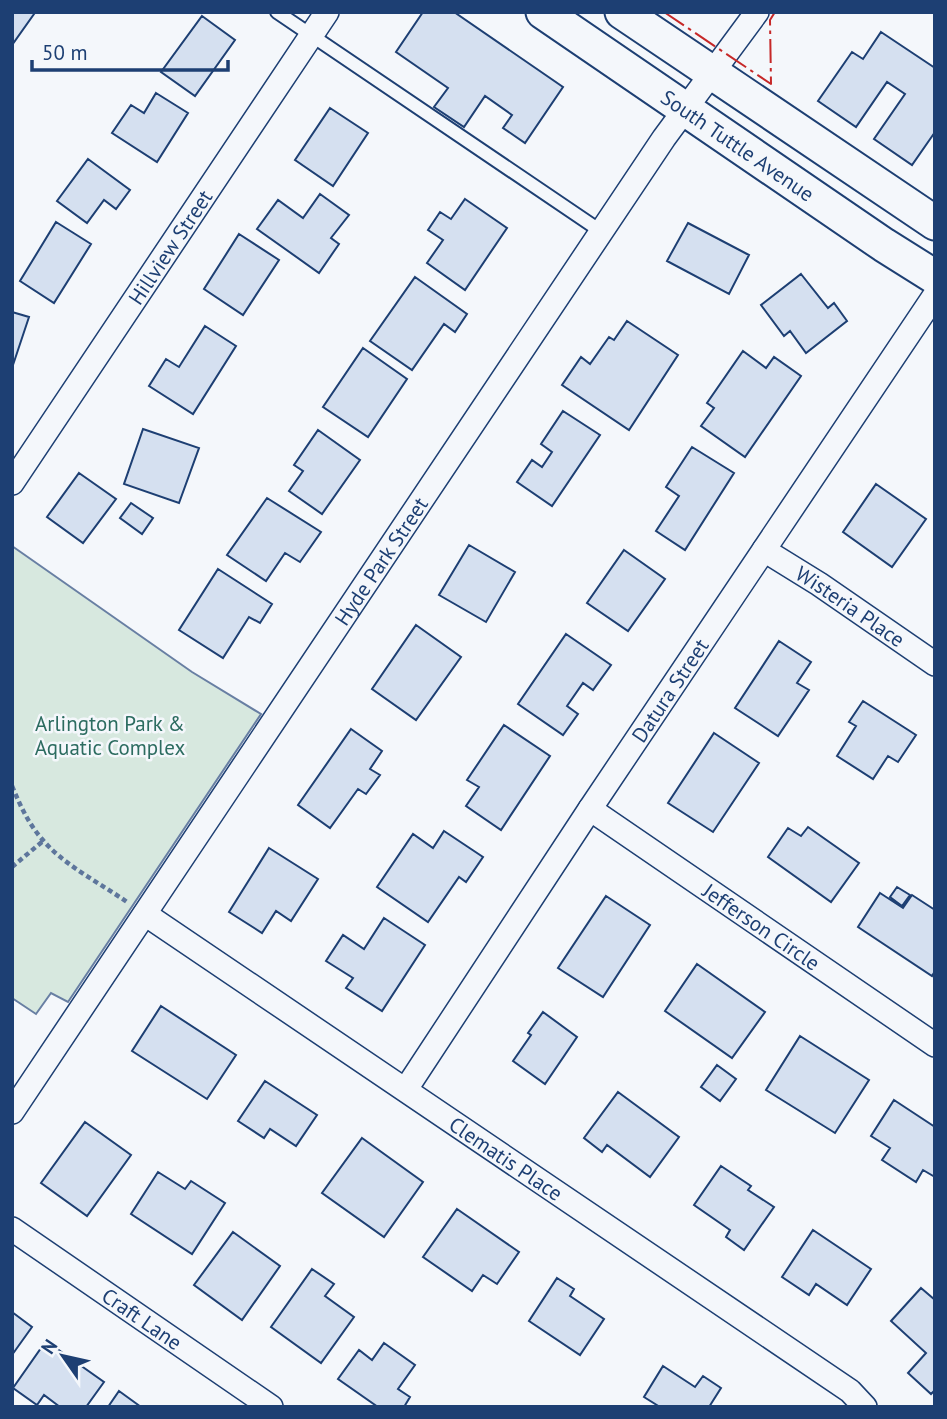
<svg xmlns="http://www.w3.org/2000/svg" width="947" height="1419" font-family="'PT Sans',sans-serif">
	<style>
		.green { fill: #d7e8df; stroke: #687fa3; stroke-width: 2 }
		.building { fill: #d5e0f0; stroke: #1d3f73; stroke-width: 2 }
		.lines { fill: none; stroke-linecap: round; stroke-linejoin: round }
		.service-casing { stroke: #1d3f73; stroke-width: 16 }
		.minor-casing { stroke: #1d3f73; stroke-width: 26 }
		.secondary-casing { stroke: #1d3f73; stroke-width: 37 }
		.path { stroke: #5e769c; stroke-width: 4.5; stroke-dasharray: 5 3.5; stroke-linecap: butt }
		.service { stroke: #f4f7fb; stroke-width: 12 }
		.minor { stroke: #f4f7fb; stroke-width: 23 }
		.secondary { stroke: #f4f7fb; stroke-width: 33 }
		.power { stroke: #c62828; stroke-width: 2; stroke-dasharray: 24 5 3.5 5; stroke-linecap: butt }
		.labels { text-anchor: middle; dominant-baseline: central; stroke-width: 5; stroke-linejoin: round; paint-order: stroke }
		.street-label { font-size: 21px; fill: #1d3f73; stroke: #f4f7fb }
		.park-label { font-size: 21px; fill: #2c6c60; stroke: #f4f7fb }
	</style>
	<rect width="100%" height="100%" fill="#f4f7fb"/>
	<path class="green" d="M12 546 192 672 261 714 68 1002 51 993 36 1014 12 998Z"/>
	<path class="building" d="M12 12H31L34 14 12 45Z
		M423 12H454L563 87 525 143 503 128 512 115 485 96 464 127 434 107 448 88 396 52Z
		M202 16 235 40 195 96 161 72Z
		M881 32 935 68V132L912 165 874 139 905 94 887 82 856 127 818 101 852 52 863 59Z
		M156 93 188 113 157 162 112 133 131 105 144 113Z
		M330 108 368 133 333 186 295 160Z
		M88 159 130 190 116 209 104 200 87 223 57 201Z
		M320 194 349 215 331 238 339 244 319 273 257 229 278 200 303 218Z
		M465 199 507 228 465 290 427 263 443 240 428 230 440 212 451 219Z
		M56 222 91 244 54 303 20 281Z
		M688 223 749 255 729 294 667 261Z
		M239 234 279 260 243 315 204 289Z
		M801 274 828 308 834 303 847 321 806 353 790 331 784 336 761 305Z
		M415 277 467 314 455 332 444 324 412 370 370 341Z
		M12 312 29 317 13 365 12 364Z
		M627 321 678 355 629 430 562 385 581 357 590 364 609 337 614 340Z
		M205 326 236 346 193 414 149 386 166 359 179 367Z
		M363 348 407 379 368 437 323 407Z
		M743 351 766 368 774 357 801 376 745 457 701 426 714 408 707 403Z
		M563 411 600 435 552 506 517 482 532 460 542 467 552 452 541 444Z
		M143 429 199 448 179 503 124 484Z
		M318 430 360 460 322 514 289 491 303 471 294 465Z
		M692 447 734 473 685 550 656 531 679 496 666 487Z
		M79 473 116 499 83 543 47 517Z
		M876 484 926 519 892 567 843 532Z
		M267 498 321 532 300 562 285 553 266 581 227 555Z
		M131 503 153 518 142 534 120 518Z
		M469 545 515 572 486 622 439 595Z
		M624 550 665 579 628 631 587 603Z
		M218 569 272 604 260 623 249 617 223 658 179 630Z
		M416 625 461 657 416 720 372 689Z
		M566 634 611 665 593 690 583 683 567 706 578 714 563 735 518 704Z
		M779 641 811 662 797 683 809 690 778 736 735 708Z
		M863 701 916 735 898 762 888 756 873 779 837 756 856 726 849 722Z
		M504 725 550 756 501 830 466 806 479 787 467 780Z
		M351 729 382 751 370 769 380 775 366 794 358 789 330 828 298 805Z
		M714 733 759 763 713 832 668 803Z
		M808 827 859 863 831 902 768 857 788 828 801 836Z
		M444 831 483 857 466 882 459 877 428 922 377 887 413 834 433 848Z
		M269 848 318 879 291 921 276 911 262 933 229 912Z
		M897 887 910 895 902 906 890 897Z
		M880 893 903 908 912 895 935 910V971L932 976 858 927Z
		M606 896 650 925 603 997 558 968Z
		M384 918 425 945 382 1011 346 988 353 978 326 961 343 935 364 949Z
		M697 964 765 1012 732 1058 665 1011Z
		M161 1006 236 1055 207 1099 132 1051Z
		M543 1012 577 1037 545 1084 513 1061 531 1035 528 1033Z
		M800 1036 869 1080 835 1133 766 1090Z
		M717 1065 736 1079 720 1101 701 1087Z
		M265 1081 317 1115 296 1146 270 1129 264 1138 238 1121Z
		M618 1092 679 1137 650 1177 607 1145 602 1152 584 1138Z
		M894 1100 935 1127V1177L923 1170 916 1182 882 1160 890 1148 871 1136Z
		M85 1122 131 1155 87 1216 41 1183Z
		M362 1138 423 1182 384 1237 322 1193Z
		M721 1166 751 1186 748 1190 774 1207 744 1250 726 1237 730 1230 694 1205Z
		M158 1172 185 1189 191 1181 225 1203 192 1254 131 1214Z
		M457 1209 519 1252 497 1284 483 1275 472 1291 423 1257Z
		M813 1230 871 1269 847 1305 816 1284 809 1295 782 1277Z
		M233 1232 280 1266 242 1320 194 1285Z
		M312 1269 334 1284 325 1296 354 1317 321 1363 271 1327Z
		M557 1278 574 1289 570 1296 604 1319 580 1355 529 1321Z
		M921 1288 935 1300V1390L931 1394 908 1373 926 1353 891 1321Z
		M12 1312 32 1327 12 1355Z
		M46 1341 104 1382 86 1407H60L44 1395 37 1405 13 1388Z
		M384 1343 415 1365 398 1389 410 1397 404 1407H378L338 1379 359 1350 372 1360Z
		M663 1366 695 1387 703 1376 721 1388 709 1407H660L644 1397Z
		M119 1391 141 1407H108Z"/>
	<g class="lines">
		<g class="service-casing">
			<path id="service" d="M277 12 602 232"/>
		</g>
		<g class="minor-casing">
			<g id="minor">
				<path id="s1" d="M12 483 327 12"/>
				<path id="s2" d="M764 550 819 584 935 664"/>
				<path id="s3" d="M590 809 935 1045"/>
				<path id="s4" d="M145 914 850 1391 865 1407"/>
				<path id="s5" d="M406 1089 590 809 935 295"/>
				<path id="s6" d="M12 1112 664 138 757 12"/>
				<path id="s7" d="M12 1229 271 1407"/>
			</g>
		</g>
		<g class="secondary-casing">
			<g id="secondary">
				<path id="s8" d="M543 12 884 245 935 277"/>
				<path d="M622 12 935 223"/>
			</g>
		</g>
		<path class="path" d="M12 786C20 805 28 823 42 839 62 864 100 883 127 902
			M12 867 43 841"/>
		<use href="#service" class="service"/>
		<use href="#minor" class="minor"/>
		<use href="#secondary" class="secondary"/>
		<path class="power" d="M664 12 771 84 770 20 775 12"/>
	</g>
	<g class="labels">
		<g class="street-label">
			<text stroke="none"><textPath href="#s8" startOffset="236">South Tuttle Avenue</textPath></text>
			<text stroke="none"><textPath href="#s1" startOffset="284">Hillview Street</textPath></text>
			<text stroke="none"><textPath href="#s6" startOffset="663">Hyde Park Street</textPath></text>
			<text stroke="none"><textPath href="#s2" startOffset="103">Wisteria Place</textPath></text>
			<text stroke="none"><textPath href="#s5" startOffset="478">Datura Street</textPath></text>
			<text stroke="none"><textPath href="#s3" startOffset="208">Jefferson Circle</textPath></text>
			<text stroke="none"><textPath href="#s4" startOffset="436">Clematis Place</textPath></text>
			<text stroke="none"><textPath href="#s7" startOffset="158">Craft Lane</textPath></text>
		</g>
		<g class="park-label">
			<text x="110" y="723">Arlington Park &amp;<tspan x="110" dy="24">Aquatic Complex</tspan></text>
		</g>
	</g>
	<rect width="947" height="1419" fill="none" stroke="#1d3f73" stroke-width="28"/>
	<g transform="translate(63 1356) rotate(304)" stroke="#f4f7fb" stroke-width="5" paint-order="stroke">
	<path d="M0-5L12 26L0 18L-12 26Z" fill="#1d3f73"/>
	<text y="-10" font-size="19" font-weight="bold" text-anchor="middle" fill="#1d3f73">N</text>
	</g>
	<path d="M32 60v10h196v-10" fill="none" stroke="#1d3f73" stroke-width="3.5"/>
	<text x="42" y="60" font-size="21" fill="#1d3f73" stroke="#f4f7fb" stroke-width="5" paint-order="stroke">50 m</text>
</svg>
